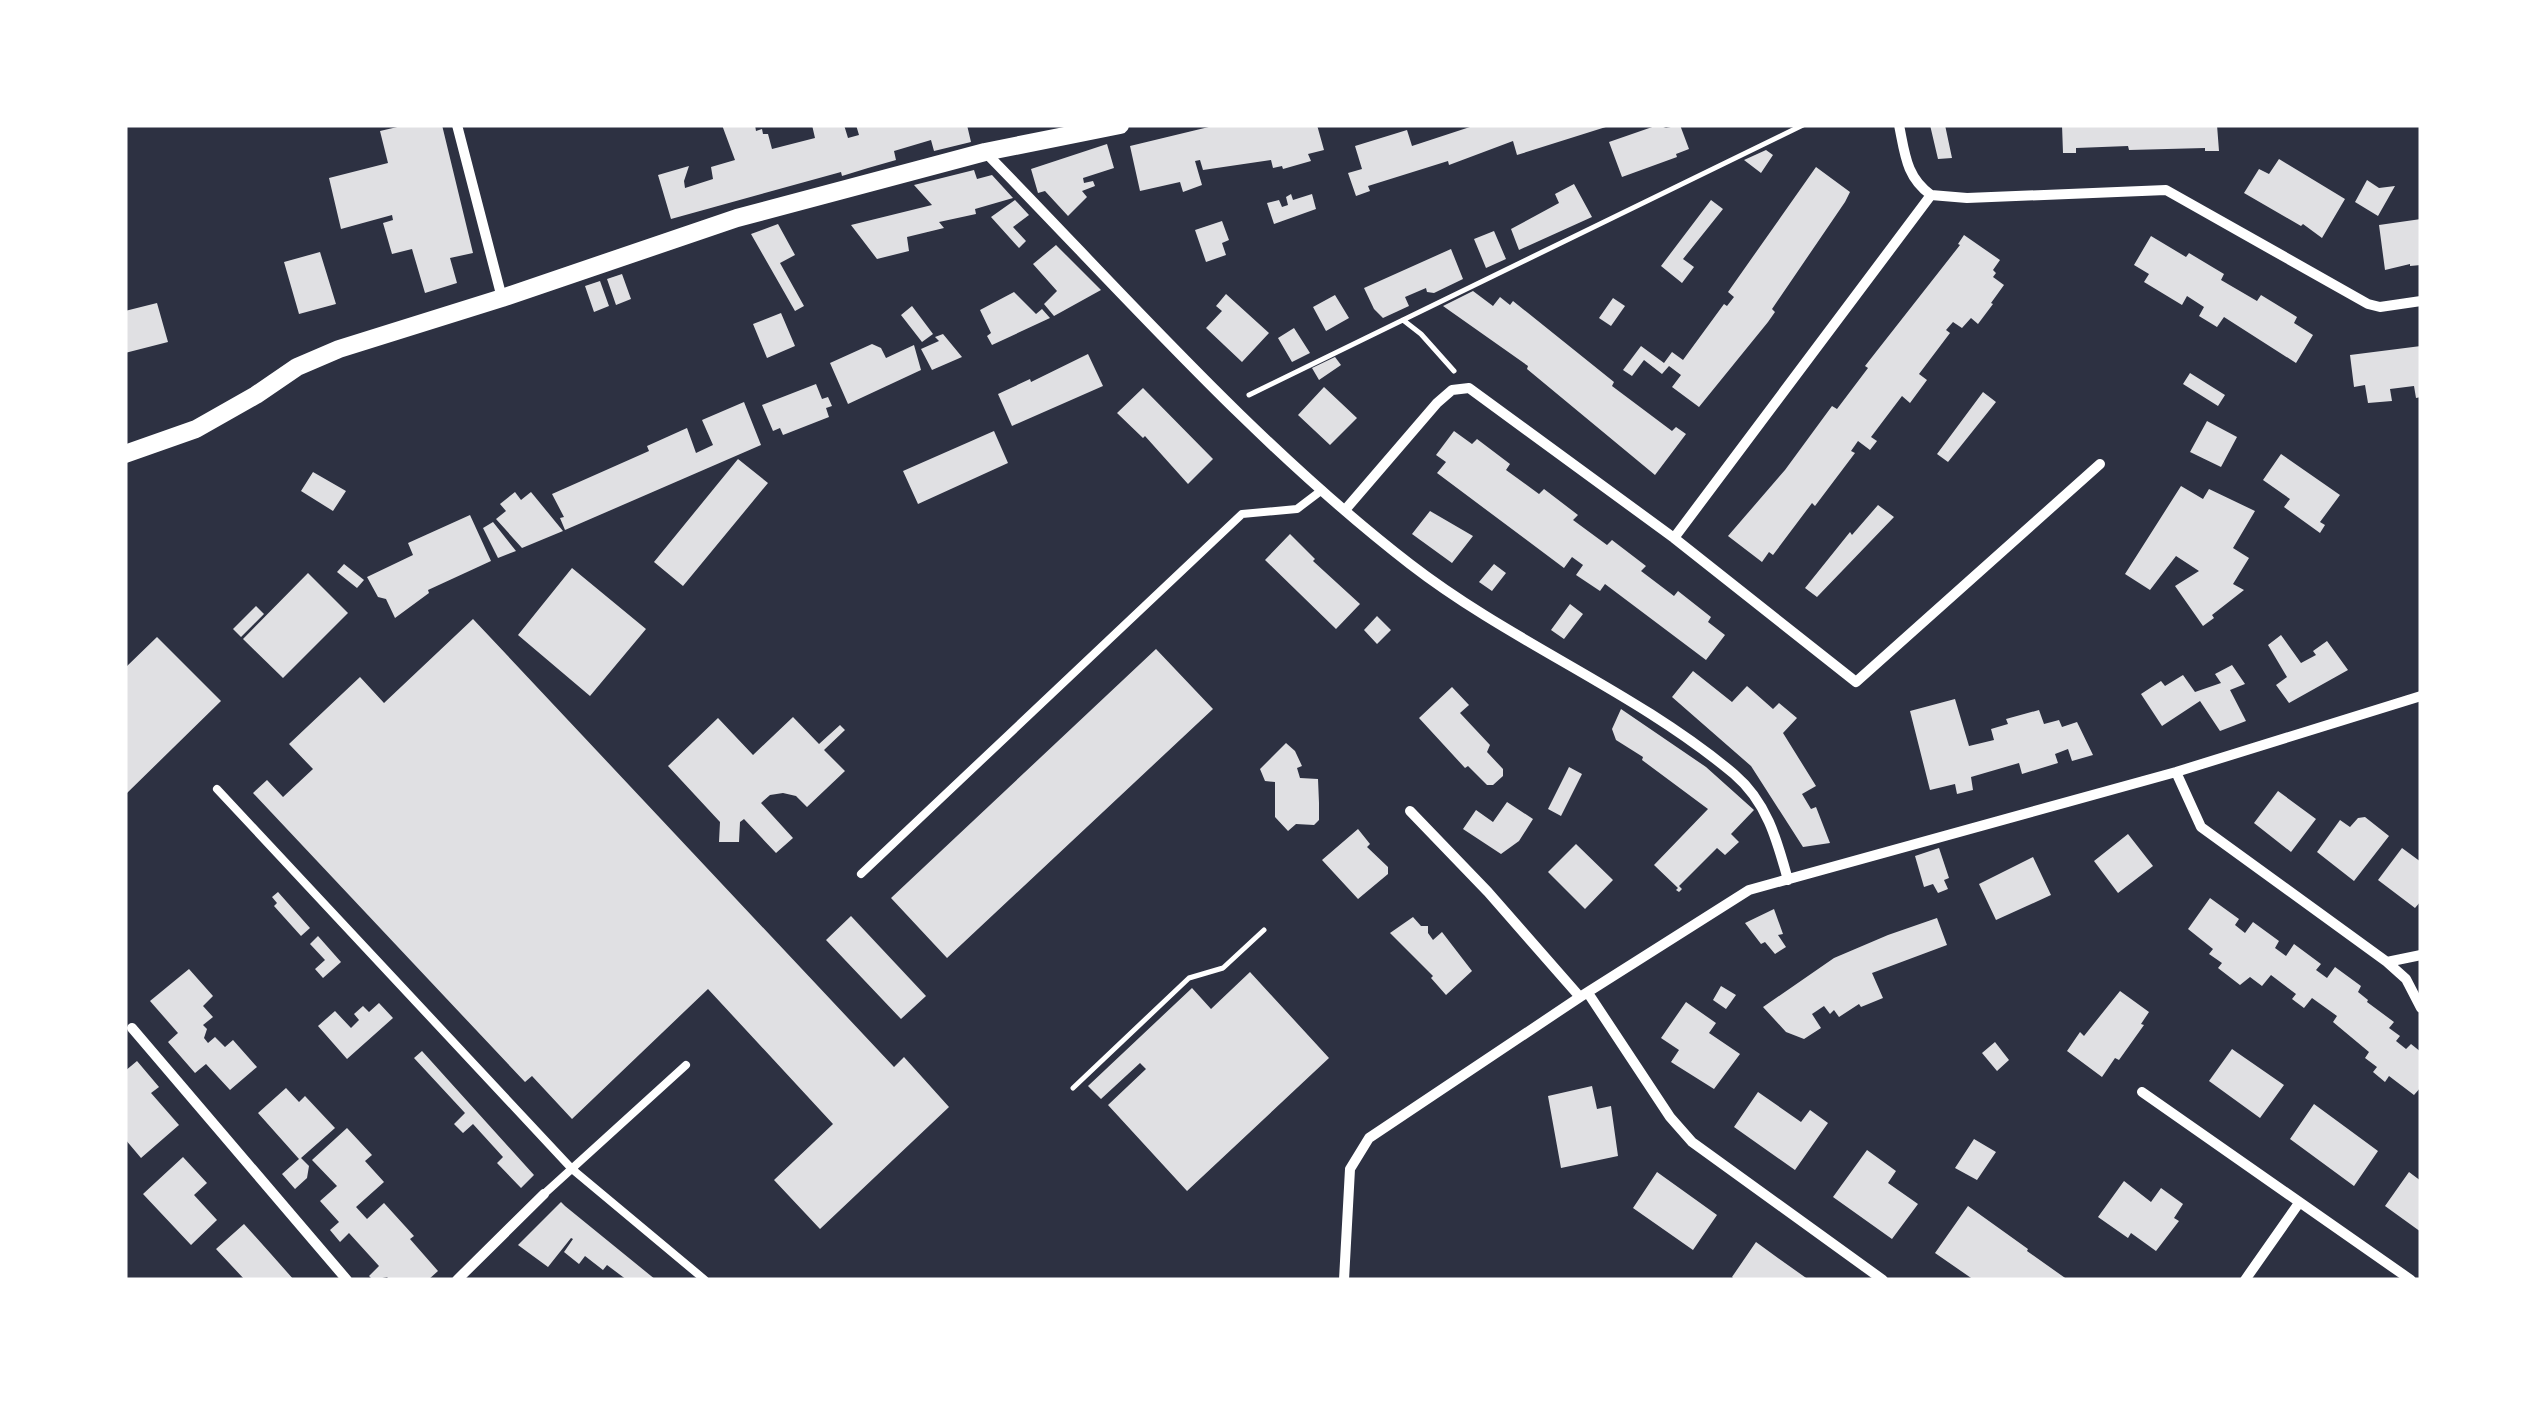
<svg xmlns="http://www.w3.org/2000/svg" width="2546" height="1405" font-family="Lora,serif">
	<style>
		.building { fill: #e0e0e3 }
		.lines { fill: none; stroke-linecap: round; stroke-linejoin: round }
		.path { stroke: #fff; stroke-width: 5 }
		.service { stroke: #fff; stroke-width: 8 }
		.minor { stroke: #fff; stroke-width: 10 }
		.tertiary { stroke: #fff; stroke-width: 18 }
	</style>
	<rect width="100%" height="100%" fill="#2d3142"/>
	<path class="building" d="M406 125H442L473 253 450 258 457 283 425 293 412 249 392 254 383 223 393 220 392 215 341 229 329 178 388 163 380 131Z
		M722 125H755L756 131 762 129 763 134H768L772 149 815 138 812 125H844L848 138 859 135 856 125H967L971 142 934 151 931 140 894 151 896 160 868 168 842 176 841 172 671 219 658 175 689 166 684 181 685 188 713 179 711 167 735 160Z
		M1217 125H1317L1324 150 1308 154 1311 161 1283 169 1282 166 1273 168 1271 160 1203 170 1200 160 1195 161 1202 185 1183 192 1180 182 1140 191 1130 146Z
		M1476 125 1609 126 1517 155 1513 141 1449 165 1448 161 1368 186 1370 191 1356 196 1348 173 1362 169 1355 146 1407 130 1412 146Z
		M1658 125 1666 128 1680 125 1689 149 1676 154 1677 157 1622 177 1609 142Z
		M1930 125H1945L1952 158 1938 159Z
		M2062 125H2217L2219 151H2205V148L2129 150 2128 146 2076 148V153H2063Z
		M1107 144 1114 168 1083 178 1084 183 1093 181 1095 186 1082 191 1087 197 1068 216 1045 191 1038 193 1031 169Z
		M1766 150 1773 155 1761 173 1744 160Z
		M2279 159 2345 199 2322 238 2303 224 2301 226 2244 193 2259 169 2269 174Z
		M1816 167 1850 192 1845 202 1772 309 1775 312 1768 322 1699 407 1672 387 1681 375 1669 366 1662 374 1644 360 1632 376 1623 370 1641 346 1664 363 1672 352 1683 360 1724 304 1727 306 1734 297 1728 292Z
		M974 170 977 179 992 175 1013 198 975 209 976 214 939 222 944 228 907 237 909 251 877 259 851 225 932 205 914 185Z
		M2367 180 2379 188 2395 186 2378 216 2355 202Z
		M1574 184 1592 217 1519 250 1511 229 1559 203 1555 194Z
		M1291 194 1293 200 1312 194 1316 209 1274 224 1267 203 1279 200 1282 207 1288 205 1286 197Z
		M1015 200 1029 215 1013 227 1026 241 1019 248 991 217Z
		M1711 200 1723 209 1683 259 1694 267 1682 283 1661 266Z
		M2421 219V265L2410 266V264L2385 270 2379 225Z
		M1222 221 1229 240 1222 243 1226 255 1206 262 1195 230Z
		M778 224 795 255 780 263 804 306 795 311 751 234Z
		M1494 231 1506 259 1486 268 1474 239Z
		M1964 235 2000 260 1993 270 1996 273 1993 277 2004 285 1991 303 1993 304 1978 324 1971 318 1962 328 1953 322 1946 330 1950 333 1919 374 1927 380 1910 403 1902 396 1871 437 1877 441 1870 450 1858 441 1851 451 1855 453 1815 506 1812 503 1773 555 1769 552 1762 562 1728 536 1785 470 1832 406 1837 409 1868 368 1865 366 1960 245 1958 244Z
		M2151 236 2186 257 2189 253 2224 274 2221 280 2257 301 2261 295 2297 317 2294 323 2313 335 2296 363 2224 317 2217 327 2199 316 2204 307 2187 296 2182 305 2144 282 2149 274 2134 265Z
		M1056 245 1101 290 1054 316 1044 304 1057 291 1033 264Z
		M1451 249 1463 279 1434 293 1427 292 1426 288 1405 297 1409 306 1383 318 1374 309 1364 288Z
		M320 252 336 304 299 314 284 262Z
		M622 274 631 299 616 305 607 279Z
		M600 281 609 306 594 312 585 286Z
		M1473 291 1493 306 1500 297 1510 305 1513 301 1614 382 1612 386 1672 431 1676 427 1686 434 1655 475 1527 369 1528 366 1443 306Z
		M1014 292 1036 314 1042 309 1050 318 992 345 987 336 991 333 980 310Z
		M1226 294 1269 333 1242 362 1206 328 1222 311 1216 306Z
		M1335 295 1349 318 1326 331 1313 307Z
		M1613 298 1625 306 1611 326 1599 318Z
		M157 303 168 342 125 353V311Z
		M912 306 933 334 922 342 901 315Z
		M781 313 795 346 767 358 753 324Z
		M1294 328 1310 353 1292 362 1278 338Z
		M943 334 962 357 932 370 921 349 939 341 935 337Z
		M872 344 881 348 886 358 914 345 921 370 848 404 830 363Z
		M2421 346V397L2416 398 2414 386 2390 389 2392 401 2368 403 2365 385 2354 387 2350 355Z
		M1088 354 1103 386 1012 426 998 394 1030 379 1031 382Z
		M1335 357 1341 365 1319 380 1312 368Z
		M2190 373 2225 395 2218 406 2183 384Z
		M816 384 822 399 828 397 832 406 826 408 829 417 783 435 780 428 773 431 762 405Z
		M1324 387 1357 418 1330 445 1298 415Z
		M1143 388 1213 459 1188 484 1145 436 1143 438 1117 413Z
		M1983 392 1996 402 1948 462 1937 454Z
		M744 402 761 445 565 530 560 518 564 517 552 494 649 451 647 446 687 428 696 453 713 445 702 420Z
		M2207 421 2237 437 2221 467 2190 452Z
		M994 431 1008 463 918 504 903 471Z
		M1454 431 1472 444 1477 439 1510 464 1506 470 1539 494 1544 489 1578 515 1573 520 1607 545 1612 540 1646 566 1641 571 1674 596 1678 591 1711 617 1708 622 1725 635 1706 660 1605 584 1600 591 1576 575 1583 565 1572 557 1564 568 1437 473 1446 462 1436 455Z
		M2281 454 2340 495 2320 522 2325 525 2320 533 2284 507 2290 499 2263 480Z
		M738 459 768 483 683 586 654 562Z
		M313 472 346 491 333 511 301 491Z
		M2181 486 2203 499 2209 489 2255 511 2233 548 2249 558 2233 584 2244 590 2212 615 2214 618 2203 626 2175 586 2199 571 2176 556 2150 590 2125 574Z
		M515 492 521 500 531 492 563 531 522 548 496 519 506 511 500 504Z
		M1878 505 1894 517 1817 597 1805 588 1850 532 1852 535Z
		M1430 511 1473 536 1452 563 1412 534Z
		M470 515 491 561 428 590 429 593 395 618 386 599 378 597 367 577 413 555 408 543Z
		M493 522 516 551 498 558 483 528Z
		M1290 534 1315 559 1313 561 1360 604 1336 629 1265 560Z
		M344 564 364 580 357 588 337 572Z
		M1494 564 1506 573 1492 591 1479 582Z
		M572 568 646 629 590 696 518 635Z
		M308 573 348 613 283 678 243 639Z
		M1570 604 1583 614 1564 639 1551 630Z
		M256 606 264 614 241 637 233 629Z
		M1377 616 1391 630 1377 644 1364 630Z
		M473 619 894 1067 904 1057 949 1107 820 1229 774 1180 833 1124 708 989 572 1119 532 1076 525 1082 253 793 267 780 283 797 313 769 289 744 360 677 384 703Z
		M2281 635 2301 663 2316 655 2313 651 2327 641 2348 670 2289 703 2276 685 2287 677 2268 645Z
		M157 637 221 701 125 795V668Z
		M1156 649 1213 709 947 958 891 898Z
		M2232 665 2245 684 2230 690 2246 721 2220 731 2200 701 2162 726 2141 694 2161 681 2165 686 2183 675 2195 692 2221 683 2215 674Z
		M1693 671 1732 702 1747 686 1773 709 1779 703 1797 718 1783 733 1816 786 1802 794 1811 809 1816 807 1830 843 1803 847 1751 766 1672 697Z
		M1452 687 1469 705 1460 713 1490 745 1487 752 1503 769V776L1493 785H1487L1468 766 1465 768 1419 718Z
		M1955 699 1969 746 1994 740 1991 729 2008 724 2006 719 2039 710 2044 724 2059 720 2062 727 2077 722 2093 755 2072 761 2068 749 2055 754 2058 763 2022 774 2019 763 1971 777 1973 790 1957 794 1955 784 1930 790 1910 711Z
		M1621 709 1706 767 1754 810 1731 834 1739 842 1725 855 1717 848 1679 886 1682 889 1679 892 1676 890 1678 888 1654 865 1708 809 1642 760 1643 757 1616 740 1612 729Z
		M793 717 819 744 840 725 845 730 824 750 845 771 807 807 796 796 783 793 770 795 761 803 793 838 776 853 744 819 740 822 739 842H719L720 822 668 766 718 718 753 755Z
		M1286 743 1295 751 1302 766 1297 768 1300 778 1318 779 1319 803V820L1314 825 1296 824 1288 831 1275 817V782L1265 781 1260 769Z
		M1569 767 1582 774 1561 816 1548 809Z
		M2278 791 2316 819 2291 852 2254 823Z
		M1507 802 1533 819 1519 841 1501 854 1463 829 1476 810 1493 822Z
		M2365 817 2389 836 2354 881 2317 852 2340 820 2350 827 2358 818Z
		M1358 829 1370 844 1367 847 1388 867V874L1358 899 1322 860Z
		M2128 834 2153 866 2118 893 2094 861Z
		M1576 844 1613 880 1585 909 1548 872Z
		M1939 848 1949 878 1944 880 1948 889 1938 893 1933 884 1924 887 1915 856Z
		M2402 848 2421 862V901L2415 908 2378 880Z
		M2033 857 2051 895 1996 920 1979 884Z
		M278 892 310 928 301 936 274 906 277 903 272 897Z
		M2210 898 2239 919 2235 925 2245 933 2253 922 2279 941 2275 948 2286 956 2294 944 2321 964 2316 970 2327 978 2335 967 2361 986 2358 992 2368 1000 2367 1002 2394 1022 2389 1028 2400 1036 2396 1041 2406 1049 2411 1044 2421 1052V1087L2414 1095 2389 1076 2385 1082 2373 1072 2377 1067 2365 1058 2369 1052 2333 1022 2337 1016 2312 998 2304 1008 2292 999 2296 994 2271 975 2262 986 2250 977 2240 985 2218 968 2222 963 2209 954 2213 949 2188 929Z
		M1774 909 1783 934 1778 935 1786 947 1775 954 1765 942 1761 944 1745 923Z
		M851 916 926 996 901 1019 826 940Z
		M1413 917 1421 926H1428V933L1433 940 1442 932 1472 971 1446 995 1431 978 1433 976 1390 933Z
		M1937 918 1947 945 1872 973 1883 998 1861 1007 1859 1004 1839 1017 1834 1010 1830 1014 1824 1006 1812 1014 1821 1028 1804 1039 1786 1032 1763 1007 1834 958 1888 935Z
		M318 936 341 962 323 978 315 969 325 960 310 944Z
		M189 969 213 996 203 1006 213 1017 203 1025 207 1029 204 1038 208 1043 215 1037 225 1047 233 1040 257 1067 230 1090 206 1064 195 1073 168 1042 178 1033 150 1001Z
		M1250 972 1329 1058 1187 1191 1108 1105 1146 1069 1140 1063 1101 1099 1088 1086 1192 988 1211 1009Z
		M1721 986 1736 995 1726 1009 1713 1000Z
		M2120 991 2149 1012 2141 1024 2144 1025 2119 1060 2115 1058 2102 1077 2067 1051 2080 1032 2084 1036Z
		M1686 1002 1716 1023 1709 1033 1740 1054 1714 1089 1671 1062 1679 1050 1661 1038Z
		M379 1003 393 1018 347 1059 318 1026 335 1011 351 1028 359 1020 354 1014 363 1006 369 1012Z
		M1995 1042 2009 1060 1997 1071 1982 1053Z
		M2232 1049 2284 1085 2260 1118 2209 1081Z
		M422 1051 534 1175 521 1188 497 1163 503 1157 473 1124 463 1133 454 1124 465 1113 414 1058Z
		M137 1061 159 1087 151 1093 179 1125 141 1158 125 1139V1071Z
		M1592 1086 1597 1109 1611 1106 1618 1156 1561 1168 1548 1096Z
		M286 1088 299 1102 305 1096 335 1128 301 1158 309 1166 307 1178 295 1189 282 1174 299 1159 258 1113Z
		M1758 1092 1801 1122 1810 1110 1828 1123 1795 1170 1734 1127Z
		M2314 1104 2378 1151 2354 1186 2290 1139Z
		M347 1128 372 1155 365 1161 384 1182 356 1207 367 1219 384 1203 414 1236 410 1239 438 1271 428 1280H390L387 1277 373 1280 369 1276 379 1266 349 1233 340 1242 330 1230 339 1222 320 1201 337 1186 312 1160Z
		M1974 1139 1996 1152 1977 1180 1955 1168Z
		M1867 1150 1896 1171 1888 1183 1918 1204 1892 1239 1833 1197Z
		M183 1157 207 1183 194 1195 217 1220 191 1245 143 1194Z
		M1657 1172 1717 1215 1693 1250 1633 1208Z
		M2409 1172 2421 1181V1232L2385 1206Z
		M2124 1181 2151 1202 2161 1188 2183 1204 2174 1218 2179 1221 2156 1251 2131 1233 2128 1238 2098 1217Z
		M561 1202 565 1206 656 1280H627L607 1265 603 1270 585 1256 579 1264 564 1252 573 1239 571 1238 548 1267 518 1245Z
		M1968 1206 2028 1249 2027 1251 2068 1280H1974L1935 1253Z
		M244 1224 271 1254 294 1280H245L216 1249Z
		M1756 1242 1785 1263 1809 1280H1735L1732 1277Z"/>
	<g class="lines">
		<path class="path" d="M1403 320 1421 334 1454 371
			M1249 395 1803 125
			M1073 1088 1189 978 1223 968 1264 930"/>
		<path class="service" d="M217 789 572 1169 705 1280
			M861 874 1242 514 1297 509 1322 490
			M544 1194 686 1065"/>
		<path class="minor" d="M457 125 502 298
			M986 153C1123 293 1255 444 1410 564 1512 643 1635 691 1734 774 1767 802 1777 840 1788 880
			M1931 195 1967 198 2166 190 2368 304 2380 307 2421 301
			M1345 510 1437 403 1452 390 1469 388 1674 538 1856 682 2100 464
			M1674 538 1931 195C1906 177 1905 154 1899 125
			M2176 772 2201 827 2387 962 2406 979 2421 1008
			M1410 811 1488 892 1580 997
			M2387 962 2421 955
			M1588 993 1670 1117 1692 1142 1883 1280
			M132 1028 347 1280
			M2142 1092 2411 1280
			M457 1280 544 1194
			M1344 1280 1350 1169 1369 1138 1580 997 1749 890 2176 772 2421 696
			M2245 1280 2299 1203"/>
		<path class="tertiary" d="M125 454 196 429 256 395 297 367 339 349 502 298 737 218 985 152 1120 125"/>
	</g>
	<rect width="2546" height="1405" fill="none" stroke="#ffffff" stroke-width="255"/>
</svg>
